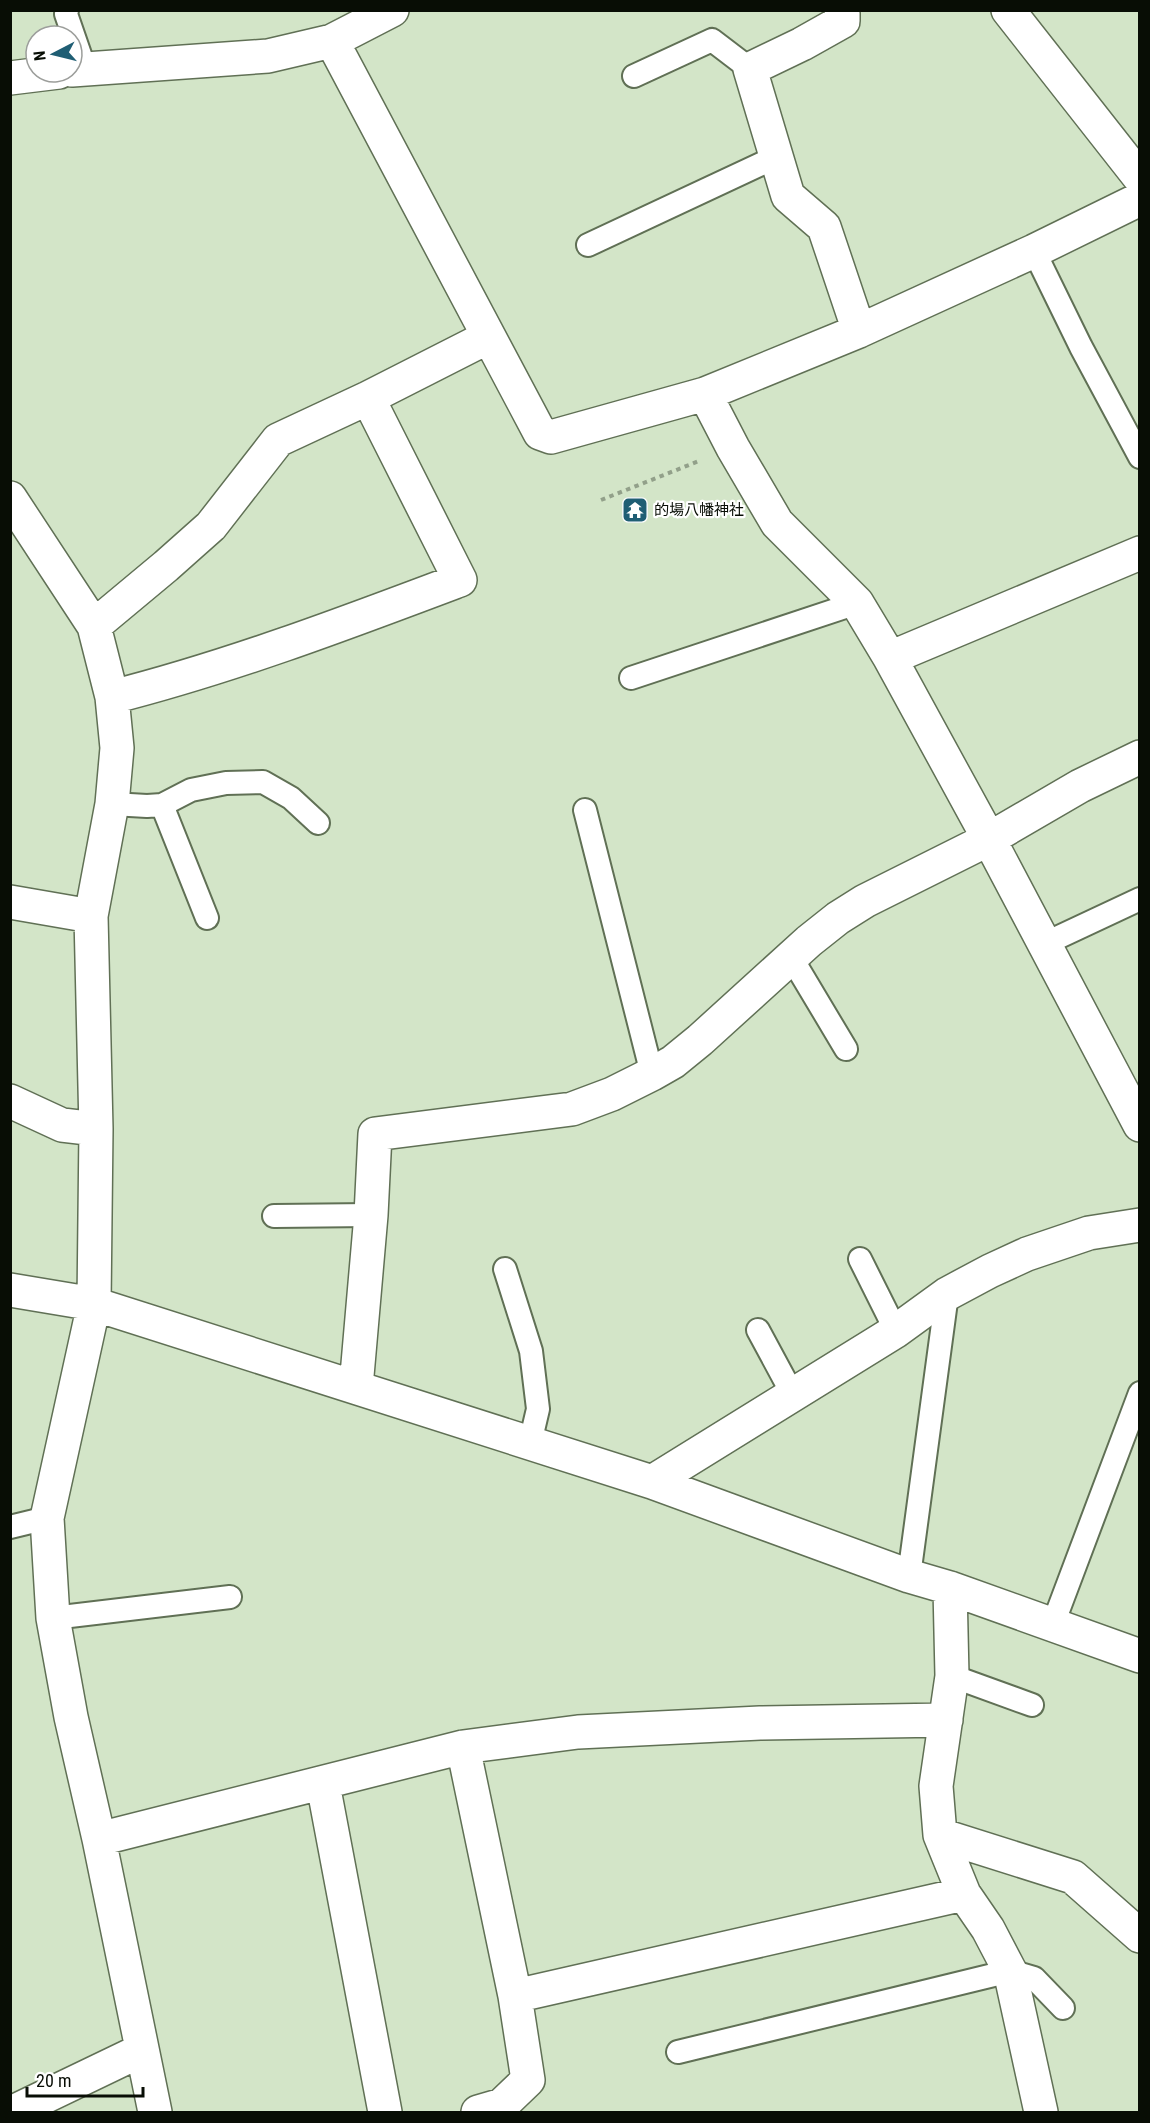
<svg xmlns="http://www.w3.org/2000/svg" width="1150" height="2123" font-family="'Roboto Condensed','Noto Sans JP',sans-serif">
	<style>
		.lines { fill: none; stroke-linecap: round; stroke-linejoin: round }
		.service-casing { stroke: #607055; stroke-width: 26 }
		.minor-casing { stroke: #607055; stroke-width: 36 }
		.path { stroke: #92a08a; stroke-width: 4; stroke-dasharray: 4.5 4.5; stroke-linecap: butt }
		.service { stroke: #fff; stroke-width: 22 }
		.minor { stroke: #fff; stroke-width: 33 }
		.labels { text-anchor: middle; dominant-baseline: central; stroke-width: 4.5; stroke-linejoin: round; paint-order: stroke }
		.poi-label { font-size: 15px; fill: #080d05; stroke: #fff; text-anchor: start }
	</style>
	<rect width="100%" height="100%" fill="#d3e5c8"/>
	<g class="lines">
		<g class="service-casing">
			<path id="service" d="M67 10 66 14 85 69
				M634 76 712 40 750 69
				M588 245 776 157
				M1034 251 1081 347 1140 457
				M631 678 857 603
				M112 804 147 806 162 805 191 790 226 783 263 782 291 798 318 823
				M162 805 207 918
				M585 810 652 1074
				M1044 944 1140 899
				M791 957 846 1049
				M274 1216 371 1215
				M860 1259 896 1331
				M505 1269 531 1351 538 1409 530 1443
				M758 1330 793 1395
				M10 1527 47 1518
				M909 1576 947 1294
				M53 1618 230 1597
				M1053 1624 1140 1393
				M952 1676 1032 1705
				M678 2052 1010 1971 1034 1978 1063 2008"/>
		</g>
		<g class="minor-casing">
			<path id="minor" d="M841 10 843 13V21L802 44 750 69 788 196 824 227 859 331
				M1008 10 1140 178
				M332 41 392 10
				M72 70 268 56 332 41 540 433 551 437 705 394 859 331 1034 251 1140 199
				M10 78 59 72
				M705 394 733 448 777 523 857 603 890 658 989 839 1140 1125
				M10 498 94 626 112 697 117 748 112 804 91 916 96 1129 94 1304 47 1518 53 1618 71 1717 99 1839 155 2112
				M94 626 166 566 211 526 278 440 368 398 488 337
				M890 658 1140 553
				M112 697C230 667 346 623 460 580L368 398
				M10 902 91 916
				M10 1101 62 1125 96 1129
				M10 1290 94 1304 652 1482 896 1331 947 1294 990 1271 1027 1254 1089 1233 1140 1225
				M356 1387 371 1215 375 1134 572 1109 612 1094 652 1074 673 1062 700 1040 809 941 838 918 865 901 989 839 1080 786 1140 757
				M652 1482 909 1576 950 1588 1140 1656
				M950 1588 952 1676 936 1786 940 1835 964 1894 988 1929 1010 1971 1041 2112
				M463 1747 515 1996
				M323 1784 385 2112
				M940 1835 1073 1877 1140 1936
				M99 1839 463 1747 578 1732 760 1723 946 1720
				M13 2112 142 2050
				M478 2112 502 2105 528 2080 515 1996 964 1894"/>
		</g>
		<path class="path" d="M601 500 699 461"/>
		<use href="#service" class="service"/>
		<use href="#minor" class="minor"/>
	</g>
	<defs>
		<g id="temple-square" transform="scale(1.35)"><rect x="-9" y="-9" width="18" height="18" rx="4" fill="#1f5e74" stroke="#fff"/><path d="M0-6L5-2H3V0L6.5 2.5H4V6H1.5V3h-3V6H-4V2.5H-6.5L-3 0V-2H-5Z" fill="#fff"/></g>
	</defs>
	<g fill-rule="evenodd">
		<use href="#temple-square" x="635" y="510"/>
	</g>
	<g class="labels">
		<g class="poi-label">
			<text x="654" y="510">的場八幡神社</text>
		</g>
	</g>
	<rect width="1150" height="2123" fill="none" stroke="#080d05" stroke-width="24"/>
	<g transform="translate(54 54) rotate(263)"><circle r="28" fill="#ffffff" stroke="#9c9e9b" stroke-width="1.5"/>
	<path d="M0-4.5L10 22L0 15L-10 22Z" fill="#1f5e74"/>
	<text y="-9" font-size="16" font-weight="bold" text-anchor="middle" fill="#080d05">N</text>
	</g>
	<path d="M27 2087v9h116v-9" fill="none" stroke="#080d05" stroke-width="3"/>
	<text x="36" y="2087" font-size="18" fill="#080d05" stroke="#ffffff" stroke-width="4.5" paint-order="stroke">20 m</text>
</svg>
